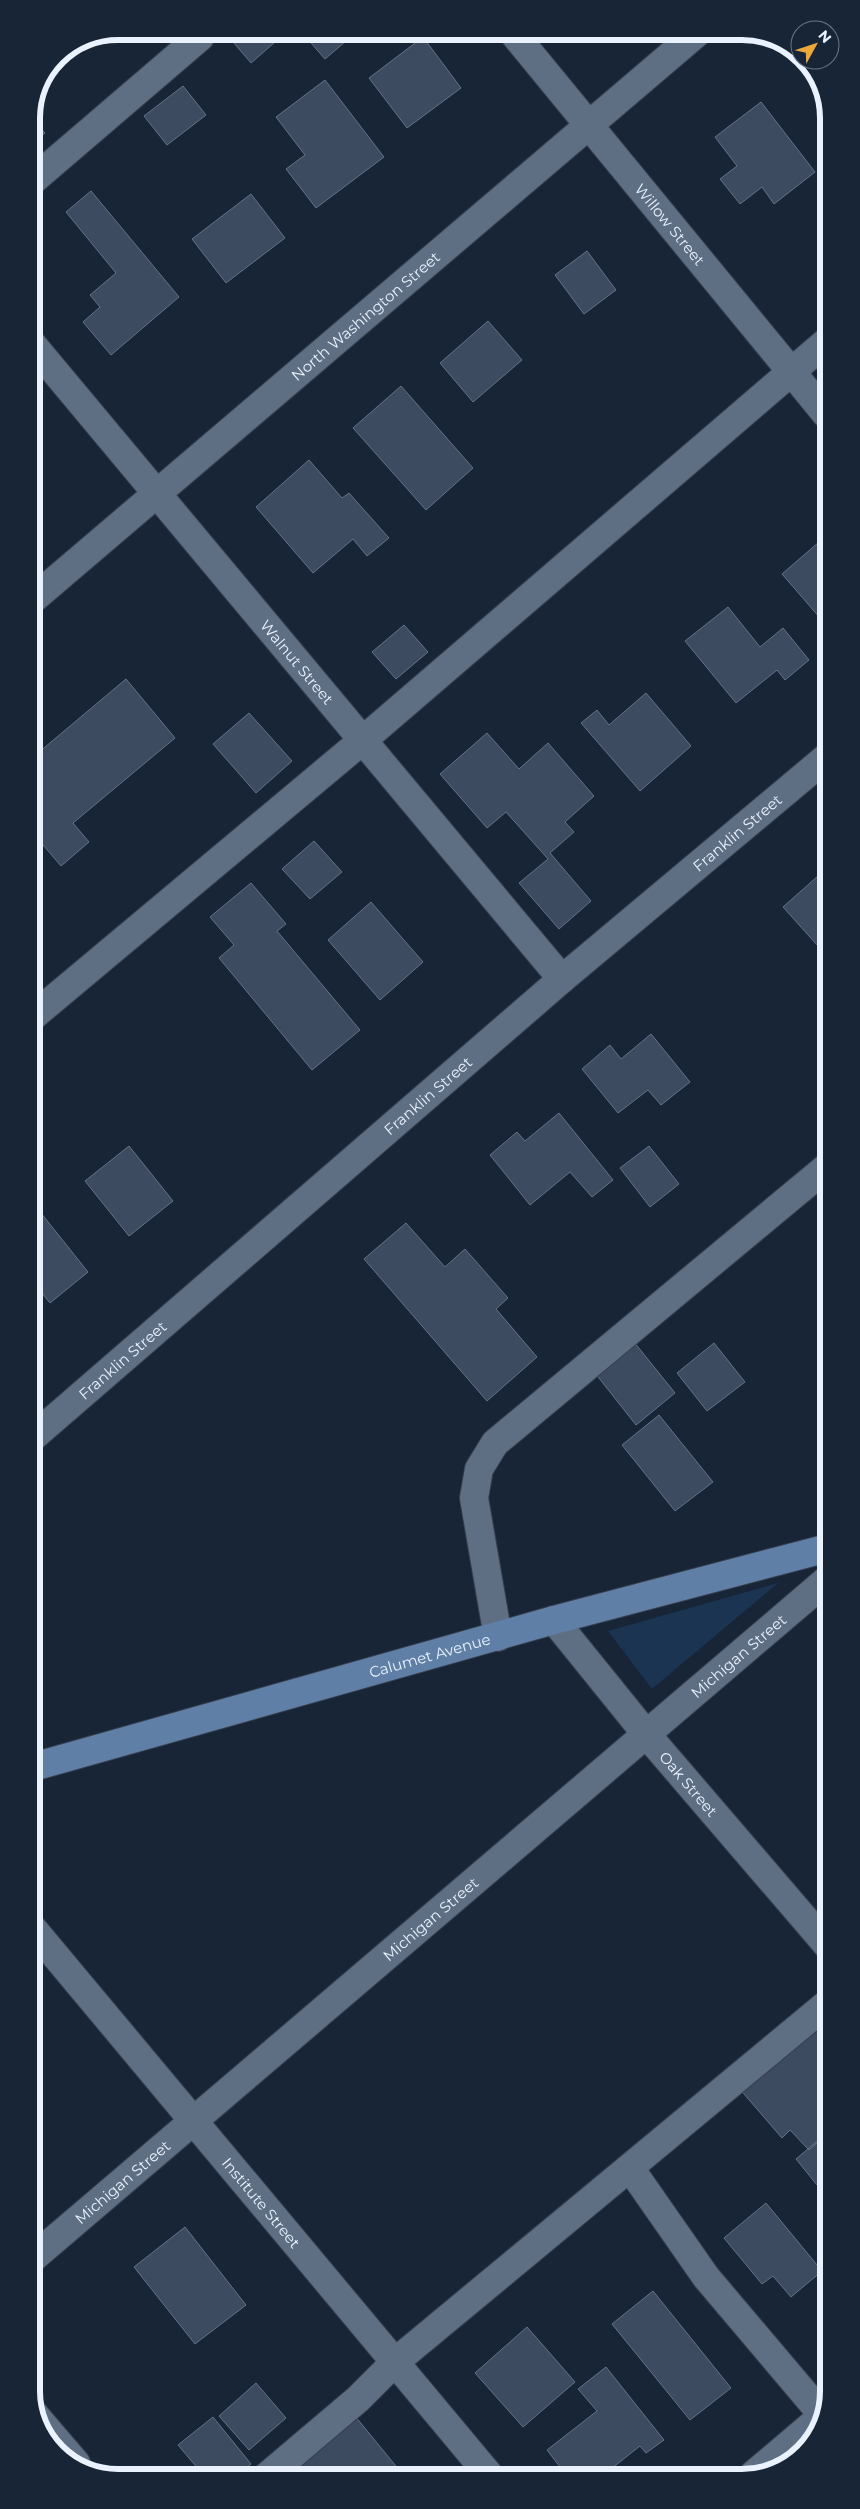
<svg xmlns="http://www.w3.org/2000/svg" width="860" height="2509" font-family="Montserrat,sans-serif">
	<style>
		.green { fill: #1b3452 }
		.building { fill: #3c4b5f; stroke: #637489 }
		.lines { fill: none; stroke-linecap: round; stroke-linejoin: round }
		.minor-casing { stroke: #363f4e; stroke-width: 30 }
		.major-casing { stroke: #363f4e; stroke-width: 30 }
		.minor { stroke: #5e6f83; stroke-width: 28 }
		.major { stroke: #5f7fa6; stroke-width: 28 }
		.labels { text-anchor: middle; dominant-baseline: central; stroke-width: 4.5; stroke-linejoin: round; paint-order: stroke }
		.street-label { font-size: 15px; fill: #e9f2fe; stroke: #172536 }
		.rim { fill: none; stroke: #e9f2fe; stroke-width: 6 }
	</style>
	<rect width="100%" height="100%" fill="#172536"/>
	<path class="green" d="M778 1583 652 1689 608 1631Z"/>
	<path class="building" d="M353 35 325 59 305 36Z
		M228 36H282L251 63Z
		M423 37 461 88 407 128 369 78Z
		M804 61 816 80 801 63Z
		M325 80 384 157 316 208 286 169 305 155 276 117Z
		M183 86 206 115 167 145 144 116Z
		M820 86 826 96V105L814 92Z
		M761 102 815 172 774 204 762 187 740 204 720 179 737 166 715 137Z
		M31 117 45 133 31 144Z
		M91 191 179 297 111 355 83 322 100 307 90 295 116 273 66 212Z
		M251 194 285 238 226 283 192 239Z
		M587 251 616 290 584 314 555 275Z
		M488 321 522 360 473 402 440 363Z
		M401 386 473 468 426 510 353 428Z
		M309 460 342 498 349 493 389 538 367 556 353 539 313 573 256 507Z
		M826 536V537L827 626 782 574Z
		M728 607 760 647 783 628 809 660 785 680 777 670 736 703 685 641Z
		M404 625 428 652 396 679 372 652Z
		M126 679 175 738 73 823 89 842 61 866 32 832V758Z
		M646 693 691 746 640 791 581 723 597 710 609 725Z
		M249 713 292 761 256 793 213 744Z
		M487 733 519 769 548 743 594 796 565 822 574 832 550 853 591 901 559 929 519 883 548 859 506 812 487 828 440 774Z
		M314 841 342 872 310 899 282 869Z
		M827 868V956L783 907Z
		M251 883 286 924 277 931 360 1030 312 1070 219 958 234 945 210 917Z
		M371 902 423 962 380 1000 328 940Z
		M651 1034 690 1082 661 1105 648 1090 618 1113 582 1069 610 1045 621 1059Z
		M559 1113 613 1180 592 1197 570 1172 530 1205 490 1155 517 1132 525 1141Z
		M129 1146 173 1201 129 1236 85 1181Z
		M649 1146 679 1184 650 1207 620 1168Z
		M33 1203 88 1272 50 1303 33 1282Z
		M406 1223 445 1267 465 1249 508 1298 496 1309 537 1357 487 1401 364 1259Z
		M634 1342 675 1393 636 1425 595 1373Z
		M714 1343 745 1382 707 1411 677 1373Z
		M659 1415 713 1482 675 1511 622 1445Z
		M815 2020 828 2035V2133L809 2150 790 2130 782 2138 738 2087Z
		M828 2132V2194L826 2196 796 2159Z
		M766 2203 822 2271 791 2297 773 2276 762 2284 724 2238Z
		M185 2227 246 2305 195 2344 134 2267Z
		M653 2291 731 2388 690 2420 612 2324Z
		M527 2327 575 2382 523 2427 475 2373Z
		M606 2367 664 2440 646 2453 640 2446 602 2476H567L547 2450 597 2411 578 2389Z
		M256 2383 286 2418 249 2450 219 2416Z
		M355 2416 404 2476 284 2477Z
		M213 2417 251 2464 235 2477H205L178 2445Z"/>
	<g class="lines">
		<g class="minor-casing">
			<g id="minor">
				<path id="s1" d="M514 34 826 414"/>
				<path d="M32 181 200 37"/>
				<path id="s2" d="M32 344 562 979"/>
				<path id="s3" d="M32 600 698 32"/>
				<path d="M32 1017 363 740 826 342"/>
				<path id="s4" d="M33 1437 562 979 827 757"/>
				<path id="s5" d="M554 1620 647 1735 828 1946"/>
				<path d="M498 1637 474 1498 479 1469 495 1443 827 1167"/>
				<path id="s6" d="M34 1930 490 2476"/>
				<path d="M630 2168 706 2277 821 2413"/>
				<path id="s7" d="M34 2257 828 1579"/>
				<path d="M34 2414 76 2463"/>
				<path d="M753 2475 819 2419"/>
				<path d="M266 2477 358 2399 395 2362 828 2003"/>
			</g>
		</g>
		<g class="major-casing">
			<g id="major">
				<path id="s8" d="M33 1767 554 1620 828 1548"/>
			</g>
		</g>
		<use href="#minor" class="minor"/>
		<use href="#major" class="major"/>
	</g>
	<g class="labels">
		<g class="street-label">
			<text stroke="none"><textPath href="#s1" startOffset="246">Willow Street</textPath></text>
			<text stroke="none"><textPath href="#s3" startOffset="438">North Washington Street</textPath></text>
			<text stroke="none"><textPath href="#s2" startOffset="414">Walnut Street</textPath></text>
			<text stroke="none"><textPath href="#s4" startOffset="928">Franklin Street</textPath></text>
			<text stroke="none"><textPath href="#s4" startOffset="522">Franklin Street</textPath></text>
			<text stroke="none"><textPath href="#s4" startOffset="118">Franklin Street</textPath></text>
			<text stroke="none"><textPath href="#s8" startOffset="412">Calumet Avenue</textPath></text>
			<text stroke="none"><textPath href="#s7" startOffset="926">Michigan Street</textPath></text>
			<text stroke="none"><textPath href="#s5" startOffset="212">Oak Street</textPath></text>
			<text stroke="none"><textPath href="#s7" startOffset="521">Michigan Street</textPath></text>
			<text stroke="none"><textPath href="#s7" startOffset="116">Michigan Street</textPath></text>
			<text stroke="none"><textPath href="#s6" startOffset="355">Institute Street</textPath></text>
		</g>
	</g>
	<path d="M0 0H860V2509H0ZM118 40H742A78 78 0 0 1 820 118V2391A78 78 0 0 1 742 2469H118A78 78 0 0 1 40 2391V118A78 78 0 0 1 118 40Z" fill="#172536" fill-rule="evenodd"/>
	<path class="rim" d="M118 40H742A78 78 0 0 1 820 118V2391A78 78 0 0 1 742 2469H118A78 78 0 0 1 40 2391V118A78 78 0 0 1 118 40Z"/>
	<g transform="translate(815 45) rotate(50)"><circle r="24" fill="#172536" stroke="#6b7786"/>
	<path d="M0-4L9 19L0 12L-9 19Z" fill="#eda83b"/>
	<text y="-8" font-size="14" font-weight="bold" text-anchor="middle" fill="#e9f2fe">N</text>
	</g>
</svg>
